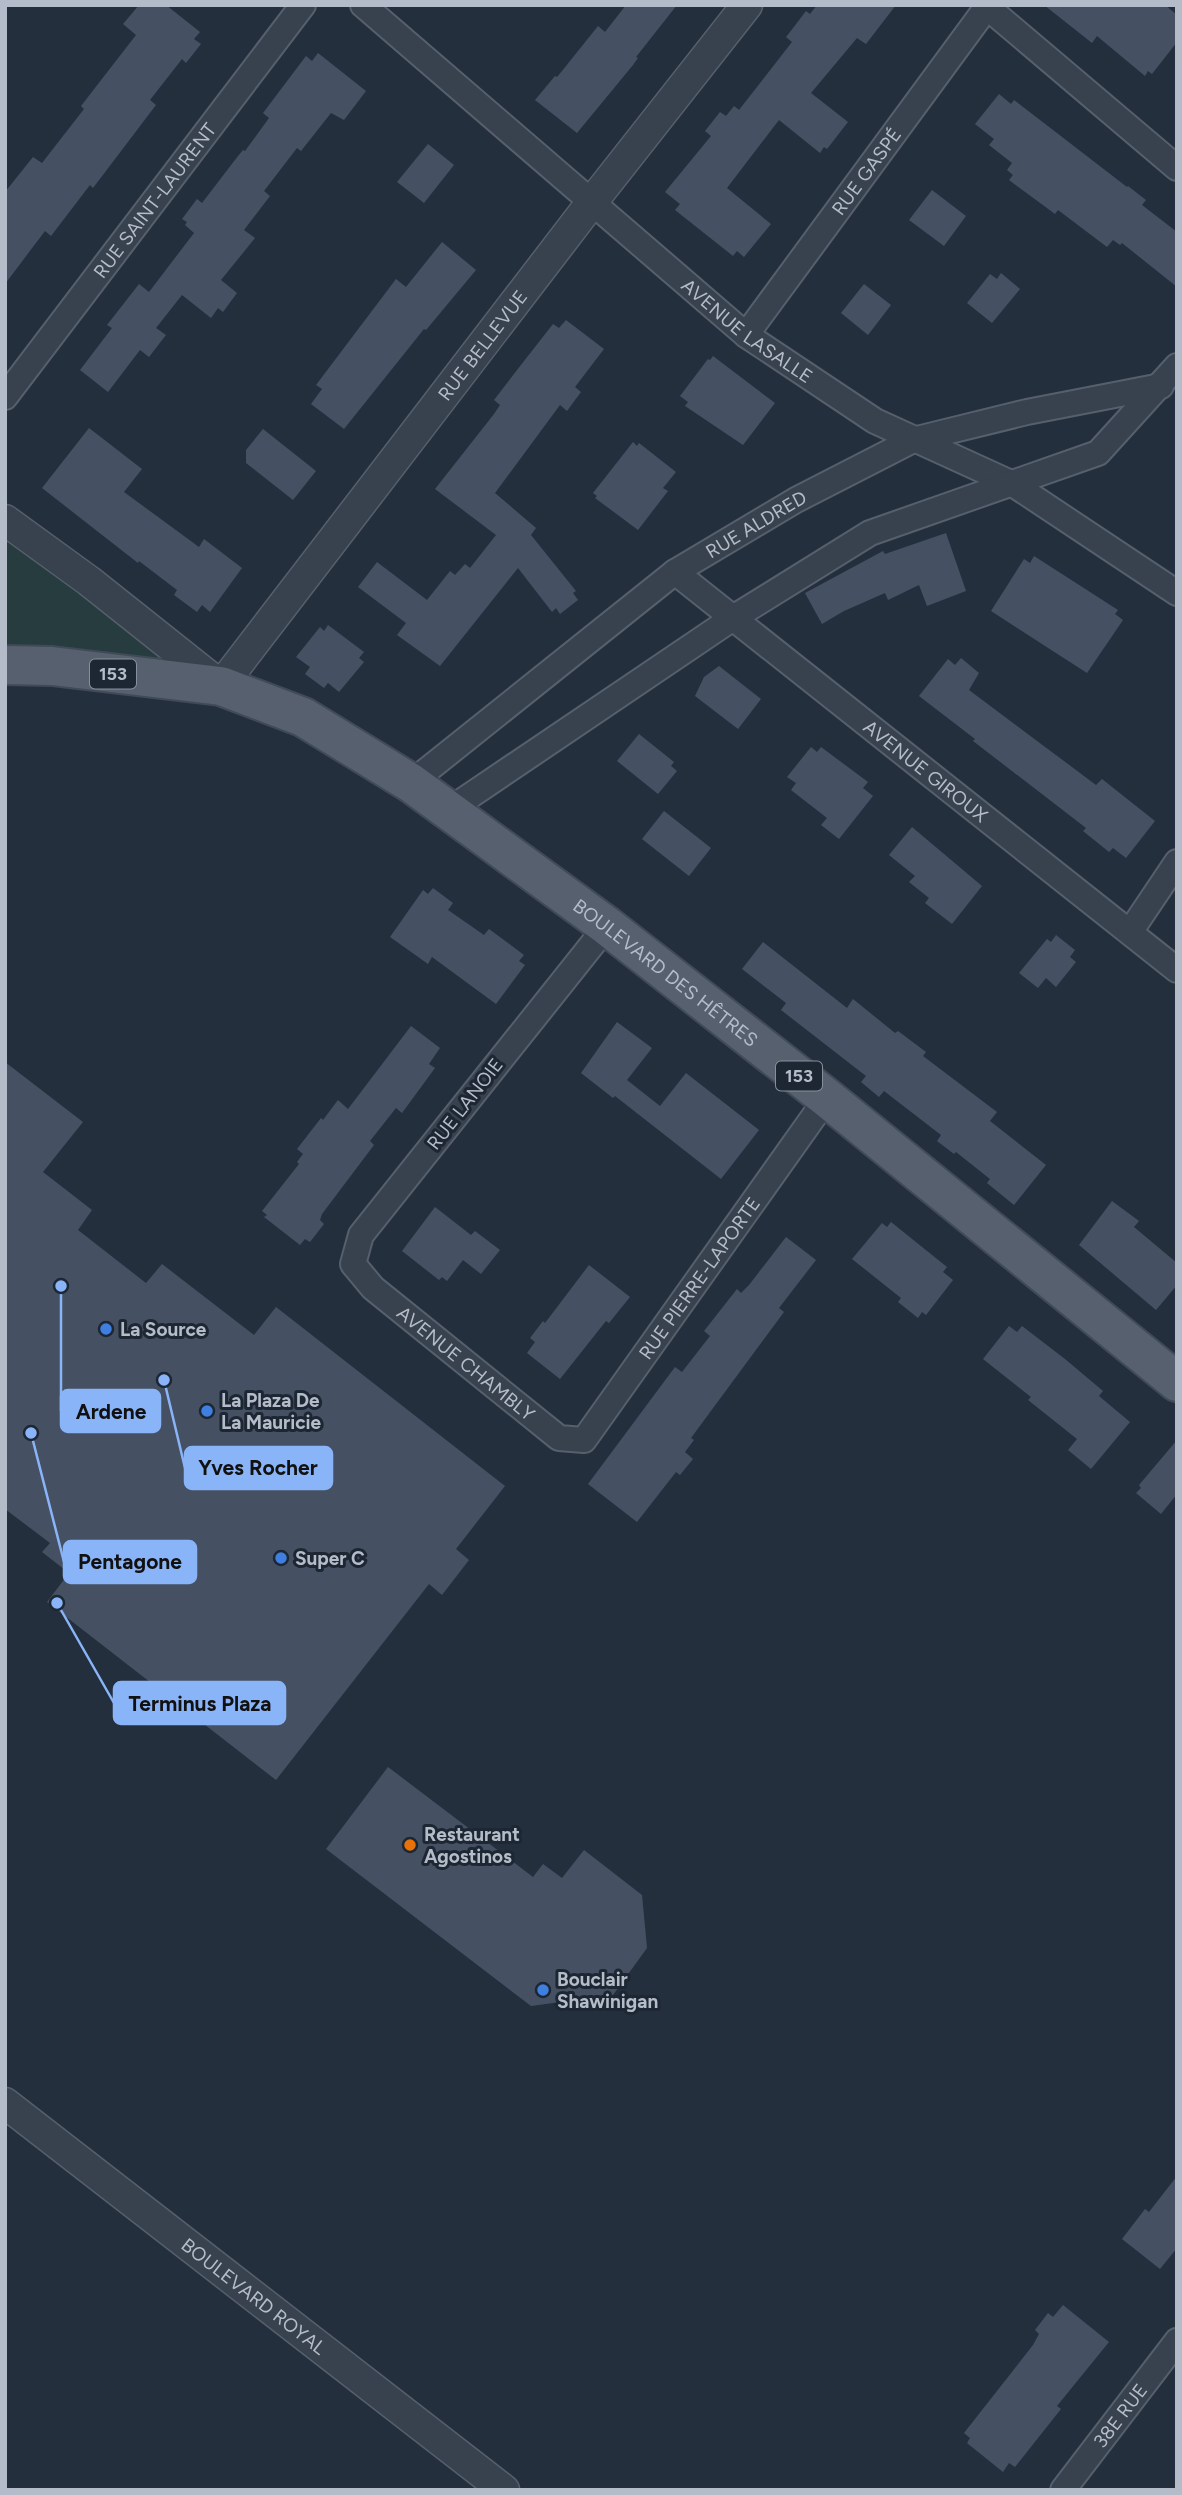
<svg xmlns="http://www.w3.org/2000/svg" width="1182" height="2495" font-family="Figtree,sans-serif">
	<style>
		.green { fill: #263c3f }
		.building { fill: #455162 }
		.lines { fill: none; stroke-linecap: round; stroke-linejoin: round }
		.minor-casing { stroke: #565f6c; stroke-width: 28 }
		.tertiary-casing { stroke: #565f6c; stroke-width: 33 }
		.primary-casing { stroke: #414a57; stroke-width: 42 }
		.minor { stroke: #38414e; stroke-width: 24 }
		.tertiary { stroke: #38414e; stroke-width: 30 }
		.primary { stroke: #56606e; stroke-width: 38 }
		.shop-dot { fill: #3f7fe0; stroke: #1d2633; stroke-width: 2.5 }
		.food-dot { fill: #e8710a; stroke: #1d2633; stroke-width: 2.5 }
		.labels { text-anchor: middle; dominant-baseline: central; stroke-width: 6; stroke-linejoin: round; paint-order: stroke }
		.shield { fill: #1d2633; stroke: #878f9c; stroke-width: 2 }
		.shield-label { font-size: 18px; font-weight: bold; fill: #b4bcc9 }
		.street-label { font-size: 19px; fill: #b4bcc9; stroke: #1d2633 }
		.poi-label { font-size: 19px; font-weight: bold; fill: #b4bcc9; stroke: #1d2633; text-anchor: start }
		.leader { fill: none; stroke: #8ab4f8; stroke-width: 2.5 }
		.callout-dot { fill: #8ab4f8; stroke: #1d2633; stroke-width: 2.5 }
		.callout { fill: #8ab4f8; stroke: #8ab4f8; stroke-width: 2.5 }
		.callout-label { font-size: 21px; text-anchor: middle; font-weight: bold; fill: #111 }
	</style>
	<rect width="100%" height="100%" fill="#242f3e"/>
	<path class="green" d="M5 522 221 686 5 665Z"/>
	<path class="building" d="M139 5H166L200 32 194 39 201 44 186 63 182 59 150 100 156 105 93 188 90 185 51 236 45 231 5 284V192L33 157 42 163 84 109 81 106 136 35 123 24Z
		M626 5H677L636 57 638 58 633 65 577 133 535 100 555 76 557 77 562 71 598 26 605 32Z
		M817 5H896L866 44 857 38 811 93 848 122 827 149 824 147 820 153 779 120 727 188 771 224 744 257 737 251 733 256 675 210 680 204 665 192 711 136 705 131 720 112 726 116 734 106 739 110 792 42 786 37 790 32 806 11 810 14Z
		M1044 5H1165L1177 15V42L1152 74 1148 71 1145 76 1097 36 1092 43Z
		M318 53 366 91 344 120 331 113 301 151 297 148 264 191 270 196 244 230 255 238 221 280 237 293 223 312 218 308 211 318 182 295 156 328 166 335 149 357 140 350 108 392 80 370 112 328 107 325 139 284 149 292 194 233 185 225 187 222 182 219 197 199 202 203 238 156 243 150 245 151 269 118 263 113 306 56 312 61Z
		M999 94 1011 104 1014 100 1127 187 1128 186 1146 200 1142 205 1177 232V287L1122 243 1120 245 1113 240 1107 247 1058 210 1055 214 1009 180 1013 175 1007 170 1012 163 989 145 994 139 975 124Z
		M428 144 454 165 424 203 397 182Z
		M932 190 966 216 944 246 909 220Z
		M442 242 476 270 426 330 424 329 344 429 311 404 322 389 316 385 396 279 406 287Z
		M1001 273 1020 289 992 323 967 303 990 274 997 279Z
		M864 284 891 305 868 335 841 313Z
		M566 320 604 349 575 387 581 392 567 411 560 405 495 493 536 528 531 535 576 591 573 593 578 600 560 614 556 608 552 612 518 568 440 666 397 635 406 623 358 587 377 562 427 600 450 571 455 575 465 564 470 568 496 535 435 489 494 414 500 405 494 400 517 370 553 324 559 328Z
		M713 356 775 403 743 445 685 406 688 402 680 396 708 359 710 360Z
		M89 428 142 469 124 492 199 547 204 539 242 568 210 612 202 605 197 612 174 595 177 590 139 561 138 563 42 488Z
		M263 429 316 471 293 500 246 463V450Z
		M633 442 637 446 639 443 676 472 663 488 668 491 638 530 595 498 597 496 593 493Z
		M946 533 966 591 927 606 919 585 888 600 885 593 844 611 822 624 805 593 883 551 885 554Z
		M1034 556 1118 610 1115 614 1123 620 1087 673 991 611 1024 559 1030 563Z
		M328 625 364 652 359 658 364 662 339 692 328 683 324 688 305 674 310 667 296 657 320 627 324 631Z
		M961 658 979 673 969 690 1096 785 1102 779 1155 821 1126 858 1113 848 1109 852 1083 831 1086 828 973 741 975 739 919 696 948 659 955 665Z
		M719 666 761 699 738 729 695 696 704 677Z
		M639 734 674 762 671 766 677 771 658 794 617 761Z
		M811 747 817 752 821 747 868 782 863 788 873 796 839 839 821 825 827 818 791 790 796 783 787 777Z
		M664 811 711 848 689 876 642 839Z
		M912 827 982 886 952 924 925 903 929 898 909 882 915 876 889 855Z
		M433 888 453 903 448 910 484 935 489 929 524 955 519 961 525 965 496 1004 432 957 428 964 390 937 423 890 428 894Z
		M1056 935 1075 950 1070 957 1076 962 1056 987 1046 978 1038 988 1019 973 1047 939 1051 942Z
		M763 942 847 1008 853 999 895 1033 898 1031 926 1052 923 1056 997 1112 990 1121 1046 1165 1014 1205 987 1183 990 1179 956 1152 954 1154 937 1141 941 1135 884 1091 879 1097 861 1082 866 1076 781 1010 786 1003 742 969Z
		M617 1022 652 1048 627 1080 660 1106 686 1073 759 1130 721 1179 615 1096 613 1098 581 1073Z
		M411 1026 440 1048 429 1064 435 1068 402 1113 396 1108 370 1141 374 1145 322 1214 320 1220 324 1224 310 1242 305 1239 300 1245 264 1217 267 1215 262 1211 299 1164 297 1162 303 1154 297 1149 321 1118 323 1120 338 1100 348 1109Z
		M5 1062 83 1122 43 1172 92 1210 78 1230 146 1283 162 1264 254 1335 276 1307 505 1486 456 1549 469 1560 442 1595 429 1584 276 1780 47 1602 69 1573 42 1552 50 1543 5 1509Z
		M1112 1201 1139 1221 1134 1227 1177 1263V1285L1156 1310 1079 1245Z
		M435 1207 471 1235 475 1231 500 1250 481 1274 463 1260 447 1281 442 1277 439 1280 402 1251Z
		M891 1222 947 1267 943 1272 953 1280 926 1315 922 1312 918 1318 898 1302 901 1298 852 1259 882 1223 887 1227Z
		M786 1237 816 1260 779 1308 784 1312 691 1438 694 1440 685 1452 693 1459 680 1475 676 1472 637 1522 588 1484 675 1367 682 1372 710 1336 704 1331 737 1289 741 1293 749 1285Z
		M589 1265 630 1297 609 1323 606 1321 560 1379 527 1353 535 1342 530 1338 543 1321 545 1323Z
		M1009 1326 1017 1332 1022 1326 1065 1359 1103 1391 1099 1396 1130 1422 1091 1469 1068 1450 1077 1439 1028 1400 1031 1397 983 1359Z
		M1177 1440V1494L1161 1514 1136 1493 1141 1488 1139 1485Z
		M388 1767 533 1877 543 1864 562 1878 584 1850 642 1895 647 1948 613 1995 531 2006 326 1849Z
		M1177 2176V2248L1160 2269 1122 2239 1145 2209 1149 2212Z
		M1063 2305 1109 2342 1061 2401 1057 2406 1061 2409 1015 2467 1009 2463 1003 2472 967 2443 970 2438 964 2433 1033 2345 1039 2334 1035 2330 1048 2313 1053 2317Z"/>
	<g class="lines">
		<g class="minor-casing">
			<g id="minor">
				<path id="s1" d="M363 5 746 335 875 421 1013 484 1177 593"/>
				<path id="s2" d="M746 335 987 7 1177 168"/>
				<path id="s3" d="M5 397 303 5"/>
				<path id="s4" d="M675 572 1177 970"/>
				<path id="s5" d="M411 783 675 572 796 500 913 440 1027 412 1161 386"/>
				<path d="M449 810 733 618 870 533 1098 453 1177 366"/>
				<path id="s6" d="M607 926 361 1235 353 1264 373 1288 559 1438 584 1440 827 1098"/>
				<path d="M1130 932 1177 862"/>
				<path id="s7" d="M1063 2490 1177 2341"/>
			</g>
		</g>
		<g class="tertiary-casing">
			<g id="tertiary">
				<path id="s8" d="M5 520 89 581 221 686 592 202 747 5"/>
				<path id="s9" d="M5 2103 504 2490"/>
			</g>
		</g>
		<g class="primary-casing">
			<g id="primary">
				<path id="s10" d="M5 665 52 666 221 686 303 717 411 783 607 926 827 1098 1177 1382"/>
			</g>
		</g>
		<use href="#minor" class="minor"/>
		<use href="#tertiary" class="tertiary"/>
		<use href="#primary" class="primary"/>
	</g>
	<g class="shop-dot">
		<circle cx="106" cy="1329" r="7"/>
		<circle cx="207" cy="1411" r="7"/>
		<circle cx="281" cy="1558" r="7"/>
		<circle cx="543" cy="1990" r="7"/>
	</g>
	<circle class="food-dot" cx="410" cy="1845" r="7"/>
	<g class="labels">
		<g class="shield">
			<rect x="90" y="659.5" width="46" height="29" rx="5"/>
			<rect x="776" y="1061.5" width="46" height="29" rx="5"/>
		</g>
		<g class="shield-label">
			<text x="113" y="674">153</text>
			<text x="799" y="1076">153</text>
		</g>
		<g class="street-label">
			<text stroke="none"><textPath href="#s2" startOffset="203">RUE GASPÉ</textPath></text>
			<text stroke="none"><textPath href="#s3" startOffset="247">RUE SAINT-LAURENT</textPath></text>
			<text stroke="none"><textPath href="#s1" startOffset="504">AVENUE LASALLE</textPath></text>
			<text stroke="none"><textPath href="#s8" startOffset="702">RUE BELLEVUE</textPath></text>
			<text stroke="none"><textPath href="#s5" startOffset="432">RUE ALDRED</textPath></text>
			<text stroke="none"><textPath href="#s4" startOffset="320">AVENUE GIROUX</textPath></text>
			<text stroke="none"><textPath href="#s10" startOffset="749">BOULEVARD DES HÊTRES</textPath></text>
			<text transform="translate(465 1104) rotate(-52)">RUE LANOIE</text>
			<text stroke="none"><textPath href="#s6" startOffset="919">RUE PIERRE-LAPORTE</textPath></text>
			<text stroke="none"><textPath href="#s6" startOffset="576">AVENUE CHAMBLY</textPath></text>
			<text stroke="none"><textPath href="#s9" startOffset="315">BOULEVARD ROYAL</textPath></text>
			<text stroke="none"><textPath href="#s7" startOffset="94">38E RUE</textPath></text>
		</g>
		<g class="poi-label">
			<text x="120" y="1329">La Source</text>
			<text x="221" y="1400">La Plaza De<tspan x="221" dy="22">La Mauricie</tspan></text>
			<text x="295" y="1558">Super C</text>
			<text x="424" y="1834">Restaurant<tspan x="424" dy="22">Agostinos</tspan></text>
			<text x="557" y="1979">Bouclair<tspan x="557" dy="22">Shawinigan</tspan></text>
		</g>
	</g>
	<path class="leader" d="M61 1286L61 1411M164 1380L185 1468M31 1433L64 1562M57 1603L114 1703"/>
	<g class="callout-dot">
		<circle cx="61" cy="1286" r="7"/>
		<circle cx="164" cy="1380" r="7"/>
		<circle cx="31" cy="1433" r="7"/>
		<circle cx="57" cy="1603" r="7"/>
	</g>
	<g class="callout">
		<rect x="61" y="1390" width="99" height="42" rx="7"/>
		<rect x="185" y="1447" width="147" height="42" rx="7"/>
		<rect x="64" y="1541" width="132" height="42" rx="7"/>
		<rect x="114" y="1682" width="171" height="42" rx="7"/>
	</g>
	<g class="callout-label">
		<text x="111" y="1419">Ardene</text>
		<text x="258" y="1475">Yves Rocher</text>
		<text x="130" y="1569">Pentagone</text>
		<text x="200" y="1711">Terminus Plaza</text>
	</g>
	<rect width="1182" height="2495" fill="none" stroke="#b4bcc9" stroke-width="14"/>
</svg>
